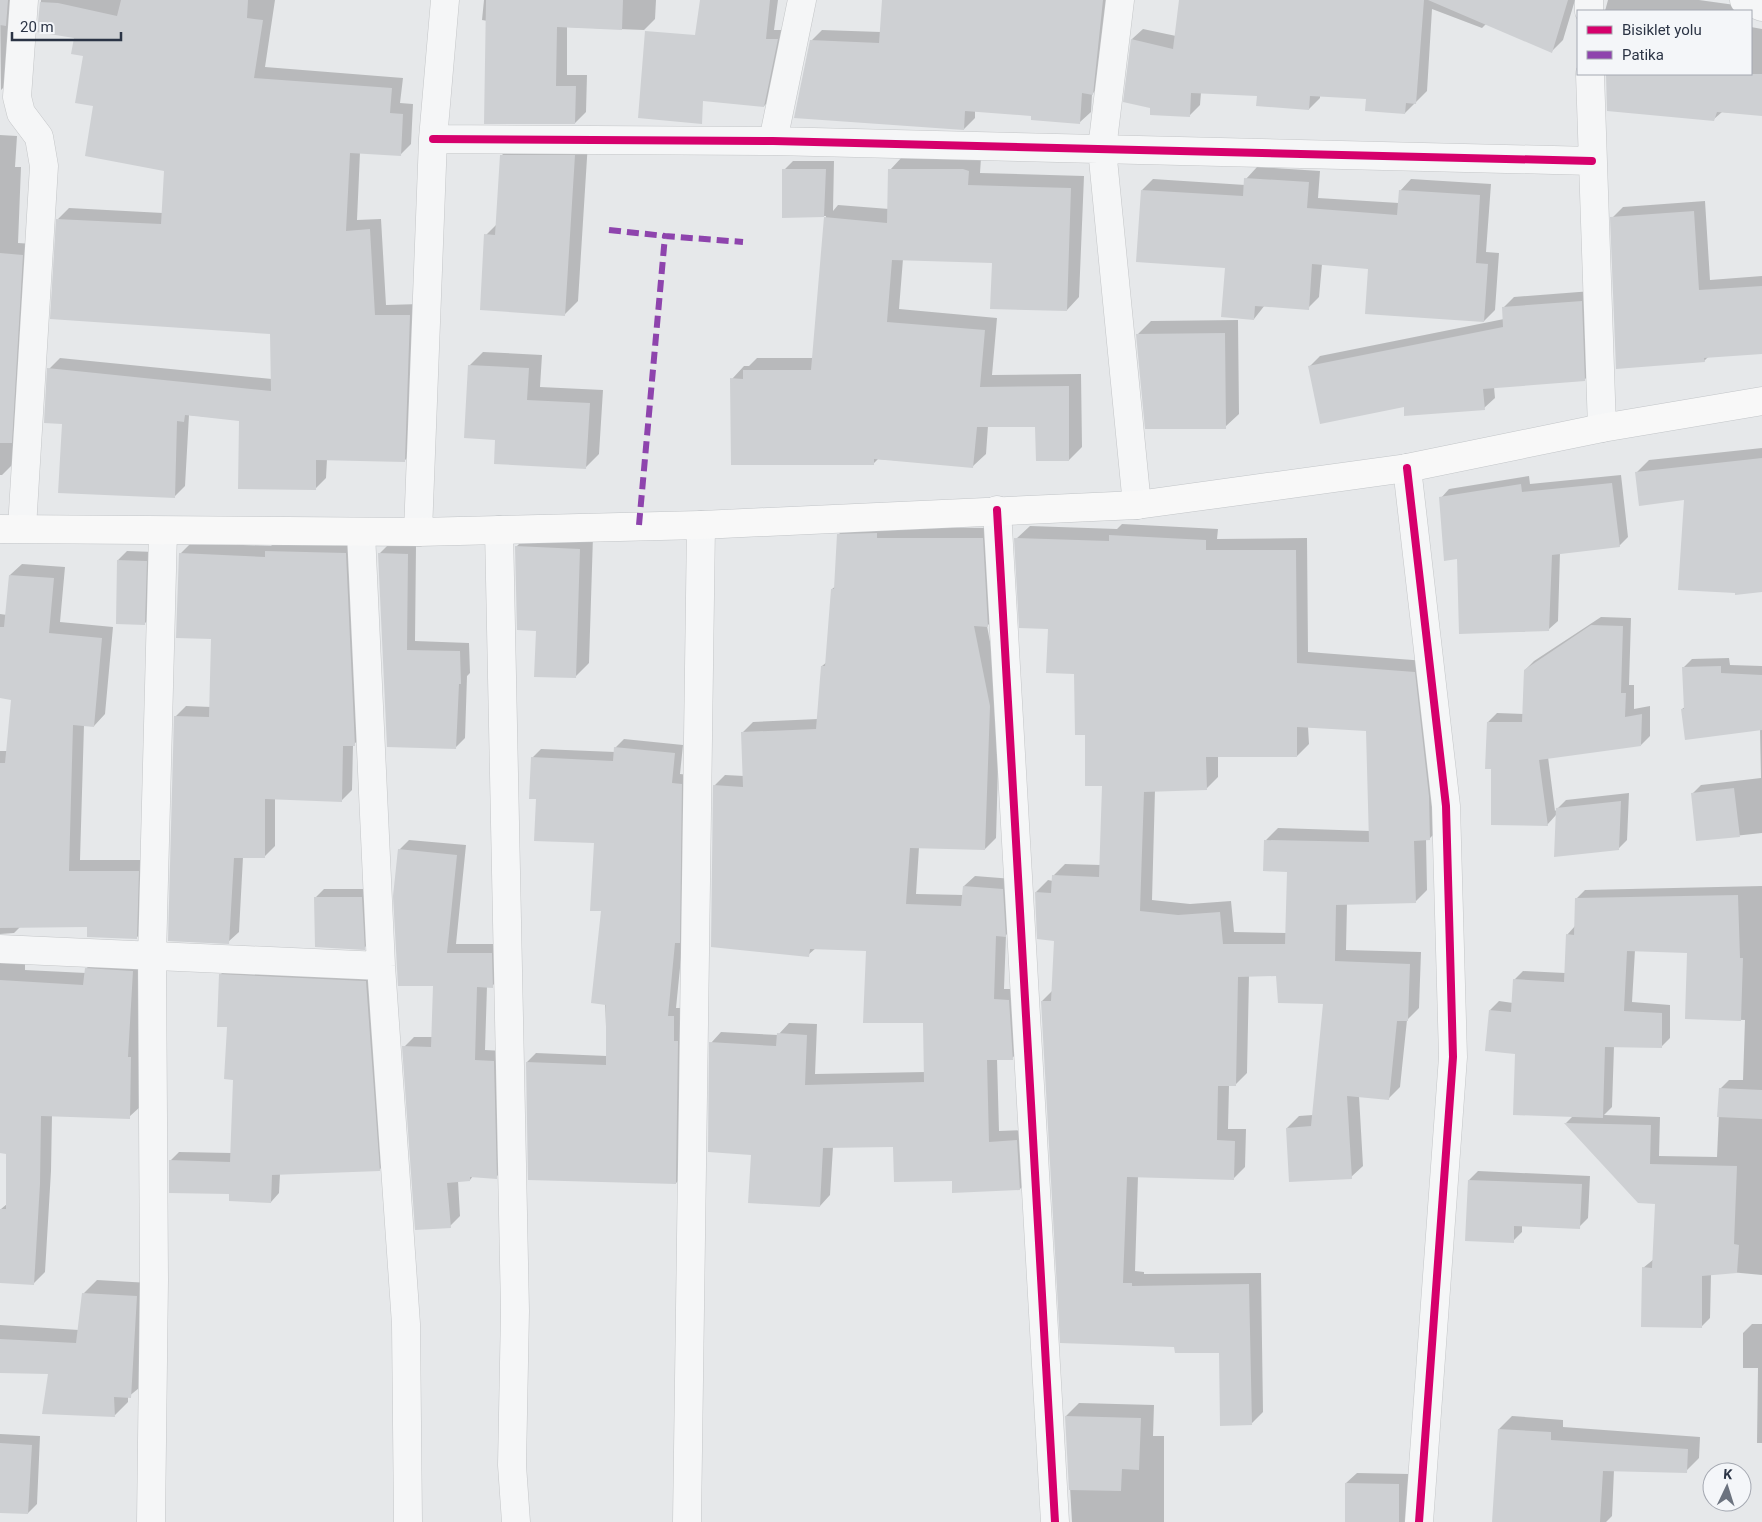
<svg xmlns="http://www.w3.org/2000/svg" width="1762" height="1522" font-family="Roboto,sans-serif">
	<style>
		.shadow { fill: #0003; fill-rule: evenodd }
		.building { fill: #ced0d3; fill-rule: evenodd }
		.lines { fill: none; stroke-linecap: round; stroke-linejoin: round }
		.minor-casing { stroke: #c4c6c8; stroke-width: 29 }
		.major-casing { stroke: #c2c5c8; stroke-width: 29 }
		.minor { stroke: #f5f6f7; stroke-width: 28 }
		.major { stroke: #f8f8f8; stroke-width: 28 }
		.quiet { stroke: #8e44ad; stroke-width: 6; stroke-dasharray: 12 6; stroke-linecap: butt }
		.cycleway-casing { stroke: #f4f6f9; stroke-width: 11 }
		.cycleway { stroke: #d6006c; stroke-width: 8 }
	</style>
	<rect width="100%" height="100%" fill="#e6e8ea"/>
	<path class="shadow" d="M0 0H18L12 79 1 90Z
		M41 0H275L265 67 403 78 400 103 413 104 411 144 400 155 360 152 357 220 381 219 386 305 420 304 416 449 405 460 327 459 326 478 315 489 240 420 189 415 185 486 174 497 63 423 49 369 60 358 272 379 271 333 58 219 69 208 163 213 166 170 94 105 85 55 76 37 39 31Z
		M484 0H656L655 19 644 30 567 27V75H587L586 112 575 123 488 21 482 20Z
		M701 0H778L774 30H786L773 97 764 106Z
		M883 0H1113L1103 83 1092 94 1091 112 1080 122 1033 115 975 111V118L964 129 811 41 822 30 881 32Z
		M1180 0H1575L1563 40 1552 51 1486 24 1482 28 1432 9 1427 91 1405 113 1367 98 1320 95V98L1309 109 1258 95 1201 92 1200 105 1189 116 1152 107 1132 39 1143 29 1176 36Z
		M1608 0H1699L1735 5 1736 11H1605Z
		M1751 27 1762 29V114L1722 112 1714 119 1608 110 1607 74H1751Z
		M0 135 17 136 15 167H21L18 243 33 244 13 464 2 475H0Z
		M515 142H588L578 301 565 314 486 235 497 224 501 156Z
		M902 157 981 158 980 173 1084 176 1079 297 1067 310 993 262 903 259 899 309 997 318 992 375 1081 374 1082 447 1069 460 1036 425 988 426 986 454 973 466 878 459 873 464 732 379 744 366H749L757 358H814L826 216 784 217V170L793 161H834L833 211 838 205 889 209 890 170Z
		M1257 167 1320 171 1318 198 1399 203 1400 191 1411 179 1491 184 1486 252 1499 253 1495 310 1484 321 1369 268 1322 264 1319 297 1308 308 1265 305 1254 319 1226 267 1142 190 1153 179 1245 185 1246 179Z
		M1705 201 1710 280 1762 276V352L1709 356 1704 361 1612 218 1623 207Z
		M1592 291 1595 369 1584 380 1494 387 1495 398 1484 408 1405 406 1310 366 1320 356 1504 319 1503 308 1514 297Z
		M1238 320 1239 414 1225 427 1137 335 1151 321Z
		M483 352 542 355 540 387 603 390 599 454 585 468 469 366Z
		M1762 448V555L1686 498 1636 473 1649 460Z
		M1621 475 1628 537 1619 546 1560 552 1558 621 1549 629 1441 498 1449 489 1529 476 1530 484Z
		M849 524 887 527 993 528 998 615 987 626 1000 694 996 838 985 849 919 847 916 894 964 895V886L975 876 1013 879 1016 925 1006 935 1004 989H1020L1023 1048 1012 1058 997 1059 999 1131 1028 1130 1031 1178 1020 1189 953 1179 894 1145 833 1147 830 1195 820 1206 753 1154 711 1043 721 1032 778 1035 789 1023 817 1024 815 1074 926 1072 925 1022 868 950 816 948 808 955 714 786 725 775 744 776 742 733 753 722 818 719 822 666 827 662 832 589 836 586 838 535Z
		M1122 524 1218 529 1217 539 1307 538 1308 652 1426 661 1441 827 1429 839H1426L1427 890 1415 902 1347 903 1346 950 1421 952 1419 1008 1407 1020 1400 1087 1388 1099 1359 1096 1363 1166 1351 1177 1287 1128 1299 1116 1313 1115 1325 1003 1277 975H1249L1247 1073 1235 1085H1229L1228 1129H1246L1245 1167 1233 1179 1138 1176 1135 1271 1144 1272V1274L1261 1273 1263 1412 1251 1424 1220 1352 1176 1346 1062 1342 1042 1001 1053 990 1055 939 1036 892 1048 880 1053 881V876L1065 864 1101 865 1104 785 1086 734 1076 673 1049 628 1016 539 1030 526 1117 529ZM1308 727 1368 730 1370 831 1278 828 1266 840 1288 870 1287 933 1234 932 1231 901 1190 904 1152 900 1155 790 1207 788 1218 777V756H1297L1309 744Z
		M530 533 593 536 589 663 575 677 516 547Z
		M276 541 356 543 365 734 353 745 352 790 341 801 275 798V846L264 857H243L239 932 228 942 175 717 186 706 211 707 212 638 180 554 191 543 271 546Z
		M388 545 416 546 415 641 469 643 470 673 467 676 465 738 456 747 388 746 379 554Z
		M127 551 155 552 153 615 144 624 118 560Z
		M22 564 65 567 60 622 113 627 105 714 94 726 84 725 80 860H150L148 927 136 938 89 926 20 927 14 933 0 934V751H7L12 698 0 697V614L7 615 10 575Z
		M1601 617 1631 618 1629 685H1634V709L1650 706V736L1641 745 1548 757 1555 811 1566 800 1629 793 1627 840 1618 849 1556 815 1547 825 1493 768 1488 722 1497 713 1524 714 1525 670 1534 661Z
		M1729 658 1730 665 1762 666V833L1697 840 1692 794 1701 785 1761 778 1760 729 1682 709 1685 707 1683 668 1692 659Z
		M624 739 683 745 680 774 690 775 683 938 676 1008H682L685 1174 676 1183 529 1179 527 1062 536 1053 607 1056 602 910 595 842 537 798 532 758 541 749 615 752V748Z
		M409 840 466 845 456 944H502V976L492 986H487L485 1050 504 1051 506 1167 496 1177 473 1176 470 1180 458 1181 460 1216 450 1226 404 1047 414 1037H433L434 985 399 850Z
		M1762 886V1275L1730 1272 1711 1274 1710 1318 1701 1327 1643 1268 1654 1259 1656 1202H1639L1566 1123 1574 1115 1516 1053 1490 1010 1499 1001 1513 1003 1514 980 1523 971 1565 973 1567 935 1575 926 1576 899 1585 890ZM1635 950 1688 952 1686 1018 1745 1020 1743 1080H1729L1720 1089 1717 1157 1659 1156 1660 1117 1604 1115 1612 1107 1614 1046 1661 1047 1670 1038V1005L1632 1002Z
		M324 889H371L373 939 364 948 315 898Z
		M0 947 25 954V970L86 973V969L97 957 144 959 141 1106 129 1117 52 1115 51 1171 45 1272 33 1284 0 1282 1 1209 7 1204V1152H0Z
		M229 966 375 973 388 1161 379 1170 280 1174 279 1193 271 1202 230 1193 170 1161 179 1152 232 1153 235 1078 220 975Z
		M1478 1171 1590 1176 1588 1218 1579 1227 1522 1225V1232L1513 1241 1469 1180Z
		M97 1280 150 1283 144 1384 128 1397V1402L115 1415 43 1413 49 1373 0 1372V1325L79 1330 84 1293Z
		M1752 1324H1762V1443H1757L1758 1368H1743V1333Z
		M1079 1403 1154 1405 1153 1436H1164V1522H1072L1066 1416Z
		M1512 1416 1563 1420V1427L1700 1437 1699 1458 1686 1471 1614 1470 1612 1516 1606 1522H1493L1499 1429Z
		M0 1434 40 1436 37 1504 28 1513 0 1511Z
		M1357 1473 1409 1474V1522H1346V1483Z"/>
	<path class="building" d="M0 0H8L6 26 0 25Z
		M121 0H248L247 18 263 20 254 78 392 88 390 113 403 114 401 156 350 153 346 231 370 229 375 315H410L405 462 316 460V490L238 489 239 421 185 415 184 422 177 421 175 498 58 493 62 424 44 423 47 368 271 391 270 334 50 319 56 219 161 224 164 171 85 156 93 106 75 103 83 56 71 54 74 38 37 32 40 2 58 3 117 16Z
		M486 0H623L622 30 557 27 556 86H576L575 124H484Z
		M700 0H770L766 39H778L764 107 703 101 702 124 638 118 645 31 695 35Z
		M882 0H1103L1093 95 1082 93 1080 124 1031 120V116L965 111 964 130 794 118 810 40 879 43Z
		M1179 0H1424L1416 104 1406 103 1405 114 1365 111 1366 99 1310 96 1309 110 1256 106 1257 96 1191 93 1190 117 1150 115V108L1123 102 1131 39 1173 49Z
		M1428 0H1568L1552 53Z
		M1606 74H1762V116L1717 112 1714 121 1607 111Z
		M500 155H575L565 316 480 310 484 234 495 235Z
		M782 169H826L824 217 782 218Z
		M888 169H963L969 171 968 185 1071 188 1067 311 990 309 992 263 892 260 887 322 985 330 980 387 1069 386V461H1036L1035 427H977L973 468 874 459V465H731L730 378 743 379V370H811L824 217 887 223Z
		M1244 178 1309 182 1307 208 1397 215 1399 190 1480 195 1476 263 1488 264 1484 322 1365 314 1368 269 1312 264 1309 310 1255 306 1254 320 1221 317 1225 268 1136 262 1141 190 1243 196Z
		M1694 211 1699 290 1762 286V354L1704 358 1705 362 1616 369 1610 217Z
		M0 253 23 255 12 443H0Z
		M1582 301 1585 381 1483 389 1485 410 1404 416V407L1320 424 1308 366 1503 327 1502 307Z
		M1225 333 1226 429H1145L1136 334Z
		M468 365 529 368 527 400 590 403 586 469 494 464 495 440 464 438Z
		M1762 458V592L1735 595V593L1678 590 1684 500 1639 506 1635 472Z
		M1612 483 1620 547 1552 555 1549 631 1459 634 1457 559 1444 561 1439 497 1521 484 1522 492Z
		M877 533V538H983L988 627 974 626 990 706 985 850 910 848 906 904 961 906 963 886 1003 889 1006 937 996 936 994 999 1009 1000 1013 1060H987L989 1142 1017 1140 1020 1190 952 1193V1181L894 1182 893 1147 823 1148 820 1207 748 1203 751 1155 708 1152 709 1042 776 1046 777 1033 807 1035 805 1085 924 1082 923 1023H863L866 951 810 949 809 957 711 947 713 785 743 787 741 732 816 729 821 666H825L831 589H834L837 534Z
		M1109 535 1206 540V550H1296L1297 663 1415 672 1429 796 1430 840 1414 841 1416 903 1336 905 1335 961 1410 964 1408 1021H1397L1389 1100 1347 1096 1352 1179 1289 1182 1286 1128 1311 1126 1323 1004 1278 1003 1276 976 1238 977 1236 1086H1218L1217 1140 1235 1141 1234 1180 1127 1177 1123 1283H1132V1286L1249 1284 1252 1425 1220 1426 1219 1353H1175L1174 1347 1060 1343 1041 1001H1051L1054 941 1037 939 1035 892 1051 893 1052 875 1099 877 1102 786H1085V735H1075L1074 674 1046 673 1048 629 1019 628 1014 538 1109 541ZM1297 727 1366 731 1369 842 1264 840 1263 871 1287 872 1285 944H1223L1220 912 1178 915 1140 911 1144 792 1207 790 1206 757H1297Z
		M515 546 580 549 576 678 534 677 536 631 517 630Z
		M265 551 346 553 355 746H343L342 802 265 799V858H234L229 944 168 941 174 716 209 717 211 639 176 638 179 553 265 557Z
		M378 553 408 554 407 650 460 651 461 684H459L456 749 387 747Z
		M117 560 147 561 145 625 116 624Z
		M9 575 54 578 49 633 102 638 94 727 73 725 69 871H139L137 939 87 937V927L0 928V763H5L11 700 0 698V627H4Z
		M1591 625 1623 626 1621 693H1626L1625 717 1642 714 1641 746 1539 760 1548 826 1491 825V769H1485L1487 722H1522L1524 670Z
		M1721 666V673L1762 675V730L1685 740 1681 709H1684L1682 667Z
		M614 747 675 753 672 783 682 784 680 943H675L668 1016H674V1041H678L676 1184 528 1180 526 1062 606 1065V1005L591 1003 601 911H590L594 843 534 841 536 799H529L531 757 613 761Z
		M1734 788 1740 837 1696 841 1691 793Z
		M1621 801 1619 850 1554 857 1556 808Z
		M398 849 457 855 447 953H492L493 988 477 987 475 1060 494 1061 497 1179 470 1177V1181L447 1183 451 1228 415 1230 402 1046 431 1047 433 986H398L393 896Z
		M1738 895 1740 958H1743L1741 1021 1685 1019 1687 953 1627 951 1624 1011 1662 1013V1048L1605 1047 1603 1118 1513 1115 1515 1054 1485 1051 1489 1010 1511 1012 1513 979 1564 982 1566 934 1574 935 1575 898Z
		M314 897H362L365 950 315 947Z
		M85 968 133 971 128 1057H131L130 1119 41 1116 40 1184 34 1285 0 1283V1209H6V1154L0 1153V980L83 985Z
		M219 974 366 981 380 1171 272 1175 271 1203 229 1201V1194L169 1193V1160L230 1162 233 1080 224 1079 227 1027H217Z
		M1719 1088 1762 1090V1119L1717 1117Z
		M1564 1123 1651 1125 1650 1164 1737 1166 1734 1244 1739 1245 1737 1273 1702 1276V1328L1641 1327 1642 1267 1652 1268 1655 1204 1638 1203Z
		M1468 1180 1582 1184 1580 1229 1514 1226V1243L1465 1241Z
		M82 1293 137 1296 131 1398 114 1397 115 1417 42 1414 48 1374 0 1373V1339L76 1343Z
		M1065 1416 1141 1418 1139 1470 1122 1469 1121 1491 1069 1490Z
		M1498 1429 1551 1432V1440L1688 1449 1687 1473 1603 1471 1600 1522H1492Z
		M0 1443 32 1445 28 1514 0 1513Z
		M1345 1483 1399 1484V1522H1345Z"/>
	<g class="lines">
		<g class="minor-casing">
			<path id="minor" d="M1120 0 1102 149 1137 505
				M1589 0V11
				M1744 0 1762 7
				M1590 74 1602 428
				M433 139 773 141 1592 161
				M773 141 802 0
				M1407 468 1446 806 1453 1057 1419 1522
				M997 510 1055 1522
				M22 528 44 166 39 137 21 113 17 97 24 0
				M499 530 515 1311 512 1465 516 1522
				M418 532 433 139 445 0
				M361 533 381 966 406 1324 408 1522
				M0 949 381 966
				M151 1522 154 1280 152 957 163 532
				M687 1522 701 525"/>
		</g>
		<g class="major-casing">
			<path id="major" d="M0 529 418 532 701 525 1137 505 1407 468 1602 428 1762 401"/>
		</g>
		<use href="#minor" class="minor"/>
		<use href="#major" class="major"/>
		<path class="quiet" d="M609 230 665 236
			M639 525 665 236 743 242"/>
		<g class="cycleway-casing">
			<path id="cycleway" d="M433 139 773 141 1592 161
				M1407 468 1446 806 1453 1057 1419 1522
				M997 510 1055 1522"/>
		</g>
		<use href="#cycleway" class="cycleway"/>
	</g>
	<rect x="1577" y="10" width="175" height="65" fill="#f4f6f9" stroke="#a4a8b1"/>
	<rect x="1587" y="26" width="25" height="8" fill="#d6006c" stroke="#a4a8b1"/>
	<text x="1622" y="35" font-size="15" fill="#2b3445">Bisiklet yolu</text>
	<rect x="1587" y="51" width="25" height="8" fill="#8e44ad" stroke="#a4a8b1"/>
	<text x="1622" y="60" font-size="15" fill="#2b3445">Patika</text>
	<g transform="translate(1727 1487) rotate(4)"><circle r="24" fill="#f4f6f9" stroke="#a4a8b1"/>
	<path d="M0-4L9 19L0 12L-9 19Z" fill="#6c737f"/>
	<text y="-8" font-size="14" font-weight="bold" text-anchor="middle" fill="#2b3445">K</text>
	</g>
	<path d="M12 32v8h109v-8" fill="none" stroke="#2b3445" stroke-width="2.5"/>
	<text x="20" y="32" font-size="15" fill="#2b3445" stroke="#f4f6f9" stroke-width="4" paint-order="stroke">20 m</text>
</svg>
